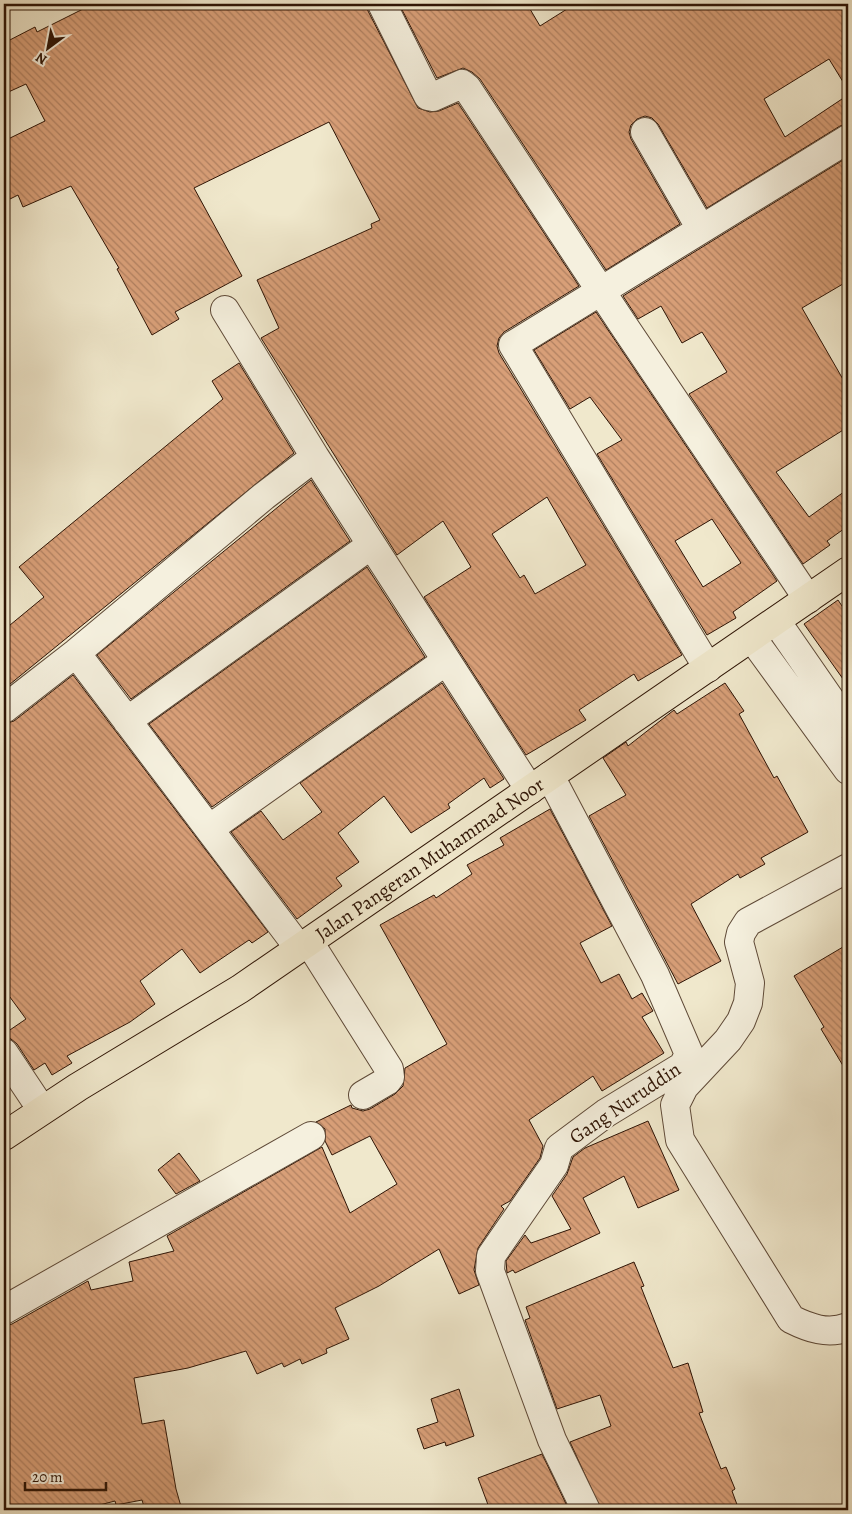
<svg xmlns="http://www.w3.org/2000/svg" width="852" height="1514" font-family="Alegreya,serif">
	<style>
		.building { fill: url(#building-back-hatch); stroke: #2e1405; fill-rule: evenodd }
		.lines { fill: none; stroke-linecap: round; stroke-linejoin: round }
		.minor-casing { stroke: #5e4937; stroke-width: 30 }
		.major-casing { stroke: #2e1405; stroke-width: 30 }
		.minor { stroke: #f5f0de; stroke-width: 28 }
		.major { stroke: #f0e8cc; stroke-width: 28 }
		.labels { text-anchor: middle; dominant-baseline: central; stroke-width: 4; stroke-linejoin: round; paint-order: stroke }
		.street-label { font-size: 20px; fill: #2e1405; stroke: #f5f0de }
	</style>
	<defs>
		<pattern id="building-back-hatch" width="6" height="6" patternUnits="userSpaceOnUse" patternTransform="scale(1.25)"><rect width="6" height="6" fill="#d89f78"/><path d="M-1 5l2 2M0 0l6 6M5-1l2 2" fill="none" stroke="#b08060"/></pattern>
	</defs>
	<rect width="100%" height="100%" fill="#f0e8cc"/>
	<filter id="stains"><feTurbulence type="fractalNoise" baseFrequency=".004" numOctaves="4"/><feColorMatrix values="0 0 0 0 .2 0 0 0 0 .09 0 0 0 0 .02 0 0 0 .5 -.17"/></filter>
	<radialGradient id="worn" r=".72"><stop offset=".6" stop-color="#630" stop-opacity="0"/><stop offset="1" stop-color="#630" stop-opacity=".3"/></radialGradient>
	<path class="building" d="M93 4H366L368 11 418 108 430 112 439 111 458 103 579 286 504 332 499 338 497 346 499 353 682 655 638 681 634 674 579 710 586 720 526 755 424 597 471 567 443 521 397 555 261 338 279 328 257 280 372 228 371 224 380 220 329 122 194 188 242 276 175 312 179 319 152 335 117 269 119 268 71 186 23 207 18 195 4 202V141L45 121 26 84 4 94V43L35 27 37 32ZM547 497 586 565 535 594 524 575 520 578 492 534Z
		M399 4H527L540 26 575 4H840L848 20V90L829 59 764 99 785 137 848 95V123L840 126 707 208 658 124 652 118 645 116 637 119 631 125 629 132 631 139 680 224 606 270 480 79 472 72 463 68 437 78Z
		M848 157V281L802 308 848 388V427L776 472 809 517 848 489V526L827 541 830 545 803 564 689 394 727 372 702 332 682 343 661 306 638 319 623 296Z
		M596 312 777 581 733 612 736 618 707 635 597 454 622 440 590 397 570 409 534 350ZM712 519 741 563 703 587 675 541Z
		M239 363 294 453 4 689V630L44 597 19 567 223 399 212 381Z
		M311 480 350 541 131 699 97 655Z
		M367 567 425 657 212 807 149 724Z
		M838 600 848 615V686L804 624Z
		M73 675 268 932 252 943 249 940 200 973 182 949 140 981 155 1004 130 1022 67 1056 72 1063 52 1075 45 1063 34 1070 17 1044 11 1039 4 1037V1034L26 1019 4 989V724L14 721Z
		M442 683 504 779 490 788 484 778 448 804 450 808 411 833 384 796 338 833 359 862 336 878 342 886 297 919 231 832 261 811 283 840 322 812 300 783Z
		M725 683 744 711 739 714 774 778 777 776 808 832 761 858 765 864 740 878 738 874 691 904 721 961 678 984 589 816 626 795 603 758 626 742 628 746 674 710 677 714Z
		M550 809 612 926 580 943 601 983 619 974 632 999 642 993 653 1011 642 1017 664 1053 602 1091 593 1076 529 1120 543 1146 540 1158 510 1201 501 1206 504 1209 478 1248 474 1270 479 1285 459 1294 439 1249 379 1286 335 1308 349 1339 326 1349 327 1353 302 1364 300 1359 284 1367 282 1363 257 1374 246 1351 188 1368 134 1378 142 1424 164 1420 176 1489 182 1510H145L142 1500 116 1505 115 1501 80 1510H4V1326L12 1324 88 1281 91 1290 133 1281 129 1262 174 1251 167 1236 322 1147 350 1213 397 1184 370 1136 332 1155 325 1141V1129L316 1122 351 1105 352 1108 363 1111 370 1109 395 1094 403 1086 405 1068 447 1044 380 925 434 895 436 898 472 874 467 865 504 845 500 838Z
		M848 944V1074L821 1029 824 1027 794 976Z
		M648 1121 679 1190 638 1208 624 1176 583 1198 600 1233 515 1273 513 1270 507 1273 506 1261 525 1235 531 1243 571 1229 552 1196 567 1174 573 1157 585 1148Z
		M179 1153 200 1181 176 1194 158 1170Z
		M634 1262 644 1286 641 1287 673 1368 688 1363 703 1412 699 1413 721 1469 726 1467 735 1489 732 1491 739 1510H601L570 1442 611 1426 600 1395 557 1409 525 1320 530 1318 526 1307Z
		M459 1389 474 1436 446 1446 445 1442 424 1449 417 1429 438 1422 431 1399Z
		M542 1454 569 1510H490L478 1478Z"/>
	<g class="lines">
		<g class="minor-casing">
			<path id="minor" d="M382 4 428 96 433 97 462 84 467 88 622 323 808 599
				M645 132 701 229
				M225 310 315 457
				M776 621 848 725
				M752 638 848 770
				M76 653 299 948
				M708 668 513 345 848 139
				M4 709 76 653 264 496 315 457 530 790
				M127 721 371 545
				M550 776 655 975 689 1054 683 1066 606 1113 559 1148 554 1165 491 1256 490 1271 552 1440 586 1510
				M209 829 446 661
				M848 868 748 922 741 933 739 942 750 983 748 1003 741 1021 728 1040 684 1087 675 1105 680 1140 791 1319C809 1328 828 1335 848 1327
				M309 942 389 1069 390 1077 387 1081 363 1095
				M4 1053 42 1110
				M4 1310 311 1136"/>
		</g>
		<g class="major-casing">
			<g id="major">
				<path id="s1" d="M4 1136 78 1087 240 989 848 571"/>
			</g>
		</g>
		<use href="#minor" class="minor"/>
		<use href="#major" class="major"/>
	</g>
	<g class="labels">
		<g class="street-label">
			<text stroke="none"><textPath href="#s1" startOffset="508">Jalan Pangeran Muhammad Noor</textPath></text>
			<text transform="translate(625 1103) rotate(-34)">Gang Nuruddin</text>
		</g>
	</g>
	<rect width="852" height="1514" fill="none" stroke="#f0e8cc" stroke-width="20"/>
	<rect x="5" y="5" width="842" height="1504" fill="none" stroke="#2e1405" stroke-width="2.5"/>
	<rect x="10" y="10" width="832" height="1494" fill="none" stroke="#2e1405"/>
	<g transform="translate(48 48) rotate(212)" stroke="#f5f0de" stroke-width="4" paint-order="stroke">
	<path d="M0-4L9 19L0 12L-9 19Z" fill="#2e1405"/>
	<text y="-8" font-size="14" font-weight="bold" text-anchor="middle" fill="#2e1405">N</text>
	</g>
	<path d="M25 1482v8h81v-8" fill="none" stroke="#2e1405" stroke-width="2.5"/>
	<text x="32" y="1482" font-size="15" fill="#2e1405" stroke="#f5f0de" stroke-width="4" paint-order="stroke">20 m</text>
	<rect width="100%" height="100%" filter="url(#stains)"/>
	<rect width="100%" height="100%" fill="url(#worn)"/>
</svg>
